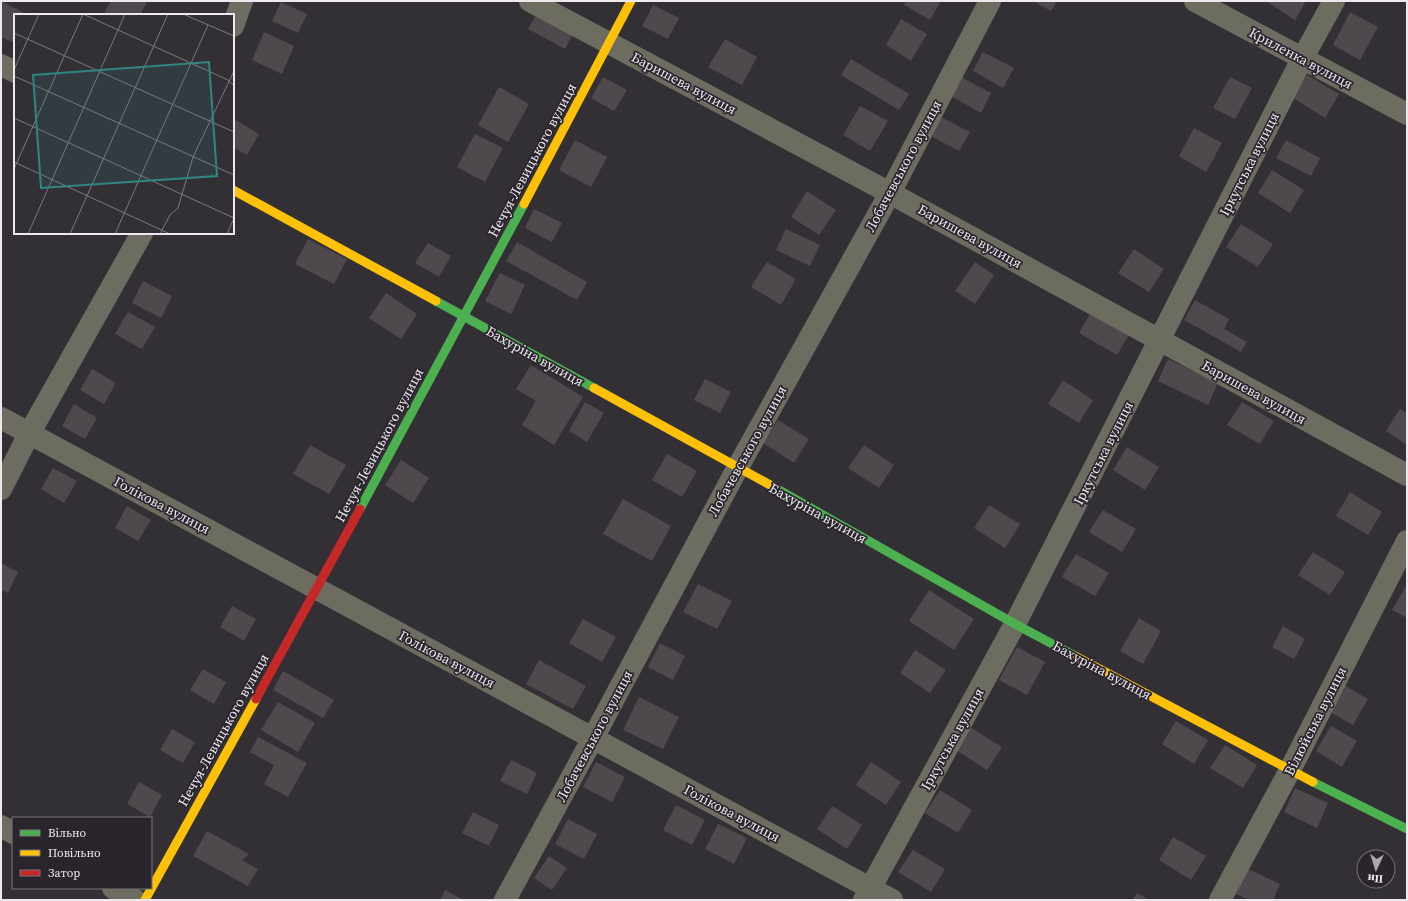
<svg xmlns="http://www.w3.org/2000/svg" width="1408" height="901" font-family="'Source Serif 4',serif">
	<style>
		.building { fill: #4f484c }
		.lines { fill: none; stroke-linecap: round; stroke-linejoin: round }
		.street { stroke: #6d6c61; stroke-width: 22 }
		.fast { stroke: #4caf50; stroke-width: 9 }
		.slow { stroke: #ffc107; stroke-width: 9 }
		.jam { stroke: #c62828; stroke-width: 9 }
		.labels { text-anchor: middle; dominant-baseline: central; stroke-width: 3.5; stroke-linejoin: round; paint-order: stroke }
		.street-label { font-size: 14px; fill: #ede9ef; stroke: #2a242d }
		.inset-road { fill: none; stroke: #7d7a7f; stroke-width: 1 }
		.view { fill: #308781; fill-opacity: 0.15; stroke: #308781; stroke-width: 2 }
		.inset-edge { fill: none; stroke: #ede9ef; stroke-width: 2 }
	</style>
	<rect width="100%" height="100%" fill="#333035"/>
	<path class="building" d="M1 1 26 14V15H15V36L12 42 1 37Z
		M111 1H148L140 15H107L104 13Z
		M906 1H941L930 20 904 5Z
		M1033 1H1057L1051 11Z
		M1266 1H1306L1295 20Z
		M281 2 307 14 298 33 272 21Z
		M653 5 679 18 668 39 642 26Z
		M1350 12 1378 27 1360 60 1333 45Z
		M537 13 574 32 565 49 528 29Z
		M901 19 927 34 911 61 886 45Z
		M264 32 294 46 282 74 252 60Z
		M725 39 757 57 742 85 708 67Z
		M983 52 1014 68 1003 88 973 71Z
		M851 59 909 94 899 110 841 75Z
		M1307 75 1339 94 1325 118 1293 98Z
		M603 77 627 90 614 111 591 98Z
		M961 77 991 93 981 113 951 96Z
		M1230 77 1252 88 1235 119 1213 108Z
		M499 87 529 104 508 142 478 125Z
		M860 106 888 121 870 151 843 135Z
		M939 116 970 132 959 151 929 135Z
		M236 120 259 134 247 155 233 147V125Z
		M1194 128 1222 143 1206 172 1179 156Z
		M475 134 503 148 485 182 457 167Z
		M575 140 607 157 591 187 559 170Z
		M1286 140 1320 158 1311 176 1276 158Z
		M1272 170 1304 190 1290 213 1258 193Z
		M807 191 836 210 819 235 791 217Z
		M534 209 562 223 552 242 525 228Z
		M1241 224 1273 244 1258 267 1226 247Z
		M786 229 820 245 810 266 776 250Z
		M308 239 347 259 334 284 295 264Z
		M517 242 587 282 577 300 506 261Z
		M428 243 451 256 439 277 415 263Z
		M1134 249 1164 269 1149 292 1118 273Z
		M767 262 796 279 781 305 751 287Z
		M975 262 994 275 975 304 955 291Z
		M500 273 525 285 511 314 485 301Z
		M143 281 172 296 161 318 132 303Z
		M386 293 417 314 401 339 369 318Z
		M1195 300 1229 319 1224 329 1247 342 1241 352 1184 320Z
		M128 312 155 327 142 349 115 334Z
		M1091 312 1129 335 1117 355 1079 333Z
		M1168 359 1218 383 1208 405 1158 381Z
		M531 365 583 397 554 445 522 425 536 401 516 389Z
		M92 369 116 383 104 404 80 390Z
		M705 379 731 392 720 413 694 400Z
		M1063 380 1093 400 1079 423 1048 404Z
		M585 402 604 413 587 442 569 431Z
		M1242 402 1274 421 1260 444 1227 425Z
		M74 404 97 418 85 439 62 426Z
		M1400 409 1407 413V445L1386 431Z
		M778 420 809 439 794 463 763 443Z
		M310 445 346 465 329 494 293 474Z
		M864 445 894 465 879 488 848 468Z
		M1127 447 1159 467 1145 490 1113 470Z
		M667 454 697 471 682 497 652 480Z
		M401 460 429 478 413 503 385 485Z
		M53 468 77 481 64 503 41 489Z
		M1350 492 1382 512 1368 535 1336 516Z
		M623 499 671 526 652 561 603 534Z
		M989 505 1020 524 1005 548 974 528Z
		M127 506 151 520 138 541 115 528Z
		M1103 510 1136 529 1122 552 1089 532Z
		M1313 552 1345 572 1330 595 1298 575Z
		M1076 554 1109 573 1095 596 1062 577Z
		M1 563 18 572 8 593 1 590Z
		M698 584 732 601 717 629 683 612Z
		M1407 584V618L1392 610Z
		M929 590 974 619 954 650 909 621Z
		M232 606 256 619 244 641 220 627Z
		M1139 618 1161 631 1143 664 1120 651Z
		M583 619 616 637 602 662 569 643Z
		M1283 626 1305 639 1294 659 1272 647Z
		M660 643 685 656 673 680 648 667Z
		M1017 647 1045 662 1027 695 999 680Z
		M915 650 946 670 930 693 900 673Z
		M539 660 586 686 573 709 526 684Z
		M203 669 226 682 214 704 190 690Z
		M283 671 334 700 323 718 273 690Z
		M1342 684 1368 699 1353 725 1327 710Z
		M639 697 679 717 663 749 623 730Z
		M278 702 315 723 298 752 261 730Z
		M1176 721 1208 740 1194 764 1162 744Z
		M1331 726 1357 741 1342 767 1316 751Z
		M970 727 1002 747 987 770 956 750Z
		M172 729 195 742 183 763 160 750Z
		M258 737 307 763 288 797 264 784 274 765 250 752Z
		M1225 745 1257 765 1243 788 1210 768Z
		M511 760 537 773 527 794 500 781Z
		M596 762 625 777 612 802 583 787Z
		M871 762 901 782 886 805 856 785Z
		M139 782 162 795 150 817 127 804Z
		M1295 788 1328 803 1317 828 1284 812Z
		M940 790 972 810 958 833 925 813Z
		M676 805 705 820 692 845 663 830Z
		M832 806 862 825 847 849 817 829Z
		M473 812 499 825 489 846 462 833Z
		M568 819 597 834 584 859 555 844Z
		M718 824 747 838 734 864 705 849Z
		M207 831 249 854 242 860 258 869 248 886 193 856Z
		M1173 837 1206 856 1191 880 1159 860Z
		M913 850 945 869 931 892 898 872Z
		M549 856 567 868 552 890 534 878Z
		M1248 869 1280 884 1273 900H1250L1236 894Z
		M445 890 464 900H440Z
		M1137 893 1149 900H1132Z"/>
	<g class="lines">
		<path class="street" d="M530 1 890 193 1407 475
			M1195 1 1407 114
			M233 26 242 1
			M1 65 15 72
			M1 418 892 900
			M1 489 29 434 142 233
			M1 826 13 833
			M113 888 135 900
			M505 900 593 738 738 467 890 193 990 1
			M864 900 1015 624 1302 59 1334 1
			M1220 900 1290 770 1407 541"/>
		<path class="fast" d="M436 301 594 388
			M772 486 1015 624 1075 656
			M360 509 524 204
			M1313 782 1407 829"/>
		<path class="slow" d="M233 190 436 301
			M524 204 631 1
			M594 388 772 486
			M1075 656 1313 782
			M145 900 256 699"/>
		<path class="jam" d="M256 699 360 509"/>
	</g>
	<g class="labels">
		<g class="street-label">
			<text transform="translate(1301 58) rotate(28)">Криленка вулиця</text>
			<text transform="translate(684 83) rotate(28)">Баришева вулиця</text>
			<text transform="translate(532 160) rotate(-62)">Нечуя-Левицького вулиця</text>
			<text transform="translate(1249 164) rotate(-63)">Іркутська вулиця</text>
			<text transform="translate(903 166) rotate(-62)">Лобачевського вулиця</text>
			<text transform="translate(970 236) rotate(29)">Баришева вулиця</text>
			<text transform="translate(535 356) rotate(29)">Бахуріна вулиця</text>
			<text transform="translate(1254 392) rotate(29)">Баришева вулиця</text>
			<text transform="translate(379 445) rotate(-62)">Нечуя-Левицького вулиця</text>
			<text transform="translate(747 451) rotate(-61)">Лобачевського вулиця</text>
			<text transform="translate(1103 453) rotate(-63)">Іркутська вулиця</text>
			<text transform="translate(162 505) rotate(28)">Голікова вулиця</text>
			<text transform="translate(818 513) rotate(29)">Бахуріна вулиця</text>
			<text transform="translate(447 659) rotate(28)">Голікова вулиця</text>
			<text transform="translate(1102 670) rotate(28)">Бахуріна вулиця</text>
			<text transform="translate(1315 721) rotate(-63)">Вілюйська вулиця</text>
			<text transform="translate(223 730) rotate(-61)">Нечуя-Левицького вулиця</text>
			<text transform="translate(594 736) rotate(-62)">Лобачевського вулиця</text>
			<text transform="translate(952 739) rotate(-61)">Іркутська вулиця</text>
			<text transform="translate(732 813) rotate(28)">Голікова вулиця</text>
		</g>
	</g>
	<g transform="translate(14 14)">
		<rect width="220" height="220" fill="#333035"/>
		<path class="inset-road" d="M69 0 214 66 220 72M169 0 220 22M0 19 220 118M0 56 25 0M0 62 220 161M0 104 220 204M0 148 156 220M0 155 69 0M14 220 111 0M56 220 154 0M101 220 194 11M146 220 156 201 164 194 179 143 220 57M213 220 220 204"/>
		<path class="view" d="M195 48 203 162 27 174 19 61Z"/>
		<rect width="220" height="220" class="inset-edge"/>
	</g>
	<rect width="1408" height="901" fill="none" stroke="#ede9ef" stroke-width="4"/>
	<rect x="12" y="817" width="140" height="72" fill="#2a242d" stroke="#78737b"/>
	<rect x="20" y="830" width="20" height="6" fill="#4caf50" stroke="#78737b"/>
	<text x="48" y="837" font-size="12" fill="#ede9ef">Вільно</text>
	<rect x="20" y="850" width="20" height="6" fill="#ffc107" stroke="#78737b"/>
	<text x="48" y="857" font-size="12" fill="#ede9ef">Повільно</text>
	<rect x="20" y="870" width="20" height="6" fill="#c62828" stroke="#78737b"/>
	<text x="48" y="877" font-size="12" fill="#ede9ef">Затор</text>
	<g transform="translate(1376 869) rotate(184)"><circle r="19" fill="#2a242d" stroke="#78737b"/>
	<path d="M0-3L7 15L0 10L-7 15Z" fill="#aca8ae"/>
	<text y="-6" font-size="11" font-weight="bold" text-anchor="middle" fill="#ede9ef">Пн</text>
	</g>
</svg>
